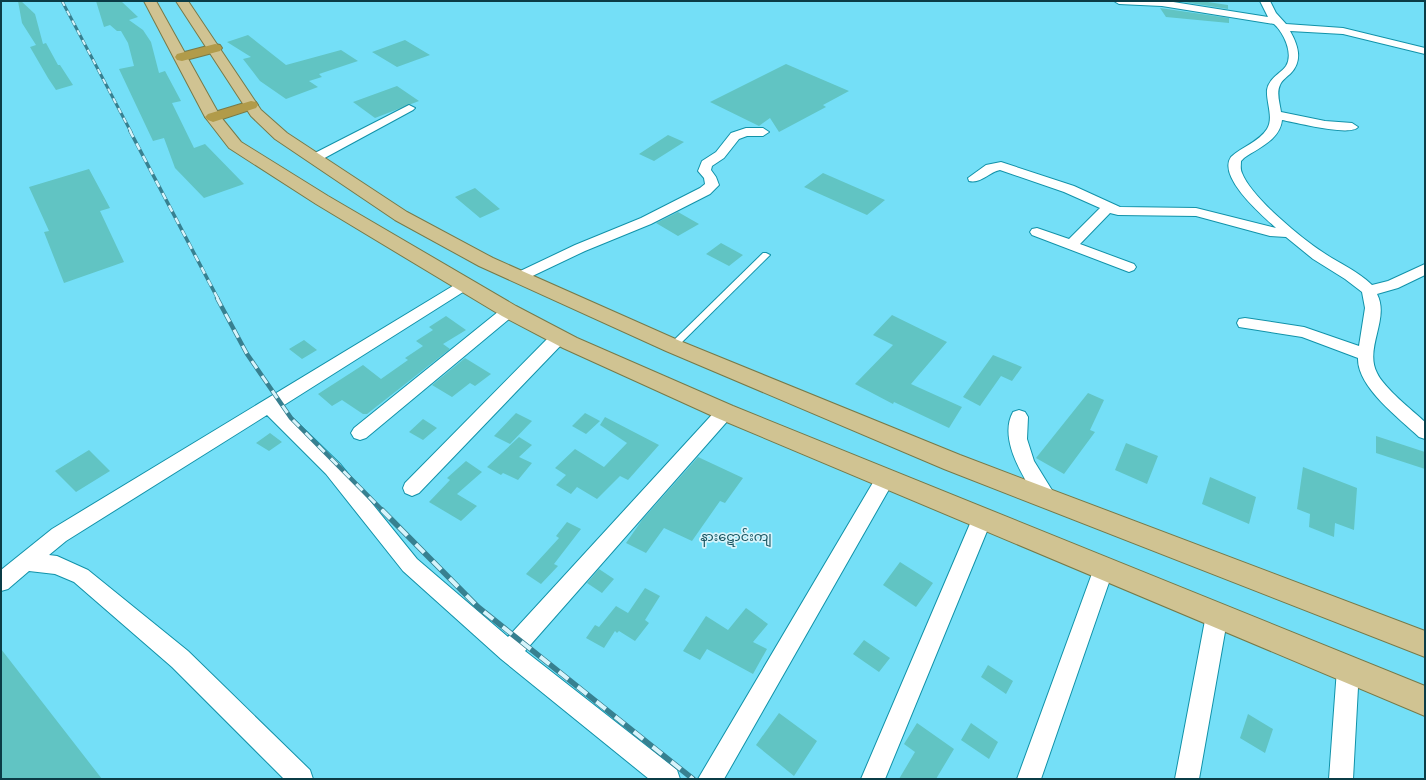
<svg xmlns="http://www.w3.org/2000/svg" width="1426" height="780" font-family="Bitter,'Noto Sans Myanmar',serif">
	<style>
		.building { fill: #61c4c3 }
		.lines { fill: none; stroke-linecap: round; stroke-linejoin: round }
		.lane-casing { stroke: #1192a9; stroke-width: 2 }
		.street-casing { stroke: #1192a9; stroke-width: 2 }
		.primary-casing { stroke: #777a49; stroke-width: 2 }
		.highway-casing { stroke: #777a49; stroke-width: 2 }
		.lane { fill: #fff; fill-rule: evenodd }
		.street { fill: #fff; fill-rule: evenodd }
		.primary { fill: #d0c392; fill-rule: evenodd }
		.highway { fill: #b19b4a; fill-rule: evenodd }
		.rail-far3-casing { stroke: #378090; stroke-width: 3 }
		.rail-far2-casing { stroke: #378090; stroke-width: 3.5 }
		.rail-far1-casing { stroke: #378090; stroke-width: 4.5 }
		.rail-casing { stroke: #378090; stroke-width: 5.5 }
		.rail-far3 { stroke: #d7f4fb; stroke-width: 2; stroke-dasharray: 5.5; stroke-linecap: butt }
		.rail-far2 { stroke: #d7f4fb; stroke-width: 2.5; stroke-dasharray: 7; stroke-linecap: butt }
		.rail-far1 { stroke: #d7f4fb; stroke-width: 3; stroke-dasharray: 9; stroke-linecap: butt }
		.rail { stroke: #d7f4fb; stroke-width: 4; stroke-dasharray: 12; stroke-linecap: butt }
		.labels { text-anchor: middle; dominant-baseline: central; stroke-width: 3.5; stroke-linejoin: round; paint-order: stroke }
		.quarter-label { font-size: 13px; fill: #17535f; stroke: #d7f4fb }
	</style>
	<rect width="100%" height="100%" fill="#74dff7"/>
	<path class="building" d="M18 1H21L35 14 43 44 46 43 58 65H60L73 85 56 90 48 78 30 47 36 45 22 23Z
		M96 1H121L138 17 129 20 143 30 151 42 159 73 165 71 181 101 172 103 194 148 205 144 244 184 204 198 175 168 164 138 153 141 119 69 134 66 128 43 121 31H117L110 25 104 27Z
		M1177 1H1201L1228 5V9Z
		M1160 8 1229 18V23L1166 17Z
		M248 35 286 65 341 50 358 61 319 74 322 77 309 81 318 87 286 99 260 81 243 59 251 57 227 42Z
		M405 40 430 55 397 67 372 52Z
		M786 64 849 91 823 105 826 107 779 132 770 118 759 126 710 102Z
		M397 86 419 101 375 118 353 102Z
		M668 135 684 142 654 161 639 154Z
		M89 169 110 208 100 211 124 262 64 283 44 232 49 231 29 187Z
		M823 173 885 200 867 215 804 187Z
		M475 188 500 209 480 218 455 197Z
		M678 212 699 224 678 236 656 223Z
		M721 243 743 255 729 266 706 254Z
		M892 315 947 342 911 384 962 407 949 428 894 402 893 404 855 384 893 345 873 335Z
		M446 316 466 330 443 344 450 349 367 414H363L342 400 332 406 318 394 363 365 381 379 408 360 405 358 423 346 416 341 433 330 429 327Z
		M304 340 317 350 302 359 289 349Z
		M993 355 1022 367 1012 381 1001 376 980 406 963 397Z
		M465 358 491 374 475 386 470 383 452 397 432 385Z
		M1088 393 1104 400 1090 430 1095 432 1064 474 1036 458Z
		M516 413 532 421 510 444 494 436Z
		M585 413 600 421 586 434 572 426Z
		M605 417 659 445 628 480 620 476 597 499 577 487 571 494 556 485 566 475 555 468 575 449 604 467 627 443 600 425Z
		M423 419 437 428 423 440 409 432Z
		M270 433 282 442 269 451 256 443Z
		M1376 436 1425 452V469L1376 453Z
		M519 437 532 445 519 457 532 463 518 480 503 473 501 475 487 467Z
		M1126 443 1158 456 1147 484 1115 470Z
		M89 450 110 471 76 492 55 471Z
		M698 457 743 478 725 503 720 501 692 541 664 528 646 553 626 543 642 520Z
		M466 461 482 472 457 494 477 506 461 521 429 502 450 480 447 478Z
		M1303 467 1357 488 1354 530 1335 523 1334 537 1309 527 1310 514 1297 509Z
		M1210 477 1256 497 1249 524 1202 504Z
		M567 522 581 529 554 564 558 566 541 584 526 574 559 538 556 536Z
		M900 562 933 583 916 607 883 585Z
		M599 569 614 579 602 593 587 583Z
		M645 588 660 596 645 620 649 623 635 641 619 631 617 633 615 631 604 648 586 638 595 625 599 627 616 606 628 613Z
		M746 608 768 624 753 642 767 649 753 674 707 649 700 660 683 651 706 616 728 630Z
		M864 640 890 658 879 672 853 654Z
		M1 649 102 779H1Z
		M988 665 1013 681 1006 694 981 677Z
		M779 713 817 741 794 776 756 745Z
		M1248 714 1273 729 1265 753 1240 738Z
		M917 723 954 749 936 779H899L915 752 904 744Z
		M971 723 998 742 989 759 961 740Z"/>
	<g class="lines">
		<g class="lane-casing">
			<path id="lane" d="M763 253H766L770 255 676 348H670L669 346 670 344Z"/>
		</g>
		<g class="street-casing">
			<path id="street" d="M1114 1H1167L1268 17 1260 1H1270L1276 13 1286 24 1343 28 1425 48V54L1343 34 1290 31C1298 45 1303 60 1291 73 1287 77 1282 80 1280 85 1276 93 1280 104 1281 112L1325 121 1352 123 1358 127C1351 137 1294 122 1282 120 1280 140 1258 148 1244 158L1241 161C1241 165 1240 169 1242 173 1251 197 1302 239 1324 253 1340 264 1358 271 1372 285L1388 281 1425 264V275L1398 288 1377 294C1390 319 1364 348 1377 373 1384 388 1412 410 1425 422V439L1419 437C1399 418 1357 387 1358 358L1302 337 1239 327 1237 323 1239 319 1245 318 1304 327 1359 346 1365 308 1362 292 1345 279 1313 259 1286 237 1270 236 1196 216 1118 215 1110 213 1080 244 1134 264 1136 267 1134 270 1129 272 1032 235 1030 232 1032 229 1037 228 1069 239 1100 208 1064 192 1000 170C989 172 981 184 969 181L968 178 986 165 1001 162 1074 186 1120 207 1196 208 1276 228C1263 216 1217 177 1231 157 1241 147 1259 142 1267 129 1274 118 1266 102 1267 90 1269 78 1280 74 1286 66 1294 53 1283 32 1274 24L1162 6 1119 4Z
				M409 105 415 108 413 110 319 161H311L309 158 311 155Z
				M746 128H763L769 132 763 136H747L739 139 724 158 712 166 711 170 716 177 719 185 710 194 651 224 585 251 524 280H514L512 277 514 274 575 245 641 218 700 188 705 184 704 178 698 171 702 161 716 152 731 133Z
				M466 279 471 281 473 284 471 287 281 407 340 464 417 559 508 637 719 407 725 405 731 407 734 412 731 417 525 651 677 770 680 779H649L501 659 403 571 326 474 267 415 66 541 49 555 57 556 88 570 188 651 310 770 313 779H284L172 667 74 582 55 574 29 571 8 589 1 591V570L52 529 461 281Z
				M509 306 514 307 517 311 514 315 366 438 360 440 354 438 351 433 354 428 504 307Z
				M559 332 565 333 567 337 565 341 419 493 412 496 405 493 403 488 405 483 553 333Z
				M1019 410 1025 412 1028 417 1027 439 1034 461 1058 500 1055 506 1048 508 1041 506C1027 482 997 441 1013 412Z
				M885 471 892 474 894 479 892 484 724 779H698L878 474Z
				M982 511 989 513 992 519 885 779H861L972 519 975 513Z
				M1104 559 1111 562 1114 568 1041 779H1017L1094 568 1097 562Z
				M1217 605 1225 608 1228 615 1199 779H1175L1206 615 1209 608Z
				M1348 658 1356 661 1359 669 1353 779H1329L1337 669 1340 661Z"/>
		</g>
		<g class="primary-casing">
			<path id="primary" d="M144 1H156L220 116 241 142 328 196 516 306 577 338 733 406 1425 686V716L717 418 563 348 502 316 316 204 229 148 205 117Z
				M176 1H188L261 110 287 133 407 212 493 258 680 341 960 455 1425 631V657L944 469 666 351 479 266 395 220 275 139 251 116Z"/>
		</g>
		<g class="highway-casing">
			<path id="highway" d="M215 44 220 45 222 48 220 51 182 61 177 60 175 57 177 54Z
				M251 101 256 102 258 105 256 108 213 122 208 120 205 117 208 114Z"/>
		</g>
		<use href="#lane" class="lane"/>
		<use href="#street" class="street"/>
		<use href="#primary" class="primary"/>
		<use href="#highway" class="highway"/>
		<g class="rail-far3-casing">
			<path id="rail-far3" d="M62 1 131 132"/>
		</g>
		<g class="rail-far2-casing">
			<path id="rail-far2" d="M130 131 218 299"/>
		</g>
		<g class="rail-far1-casing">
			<path id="rail-far1" d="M217 298 247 354 291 418 383 511"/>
		</g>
		<g class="rail-casing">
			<path id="rail" d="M382 510 478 607 693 779"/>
		</g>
		<use href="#rail-far3" class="rail-far3"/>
		<use href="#rail-far2" class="rail-far2"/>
		<use href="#rail-far1" class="rail-far1"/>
		<use href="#rail" class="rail"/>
	</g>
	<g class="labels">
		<g class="quarter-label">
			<text x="736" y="536">နားဋောင်းကျ</text>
		</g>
	</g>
	<rect width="1426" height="780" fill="none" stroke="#0b3c46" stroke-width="4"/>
</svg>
